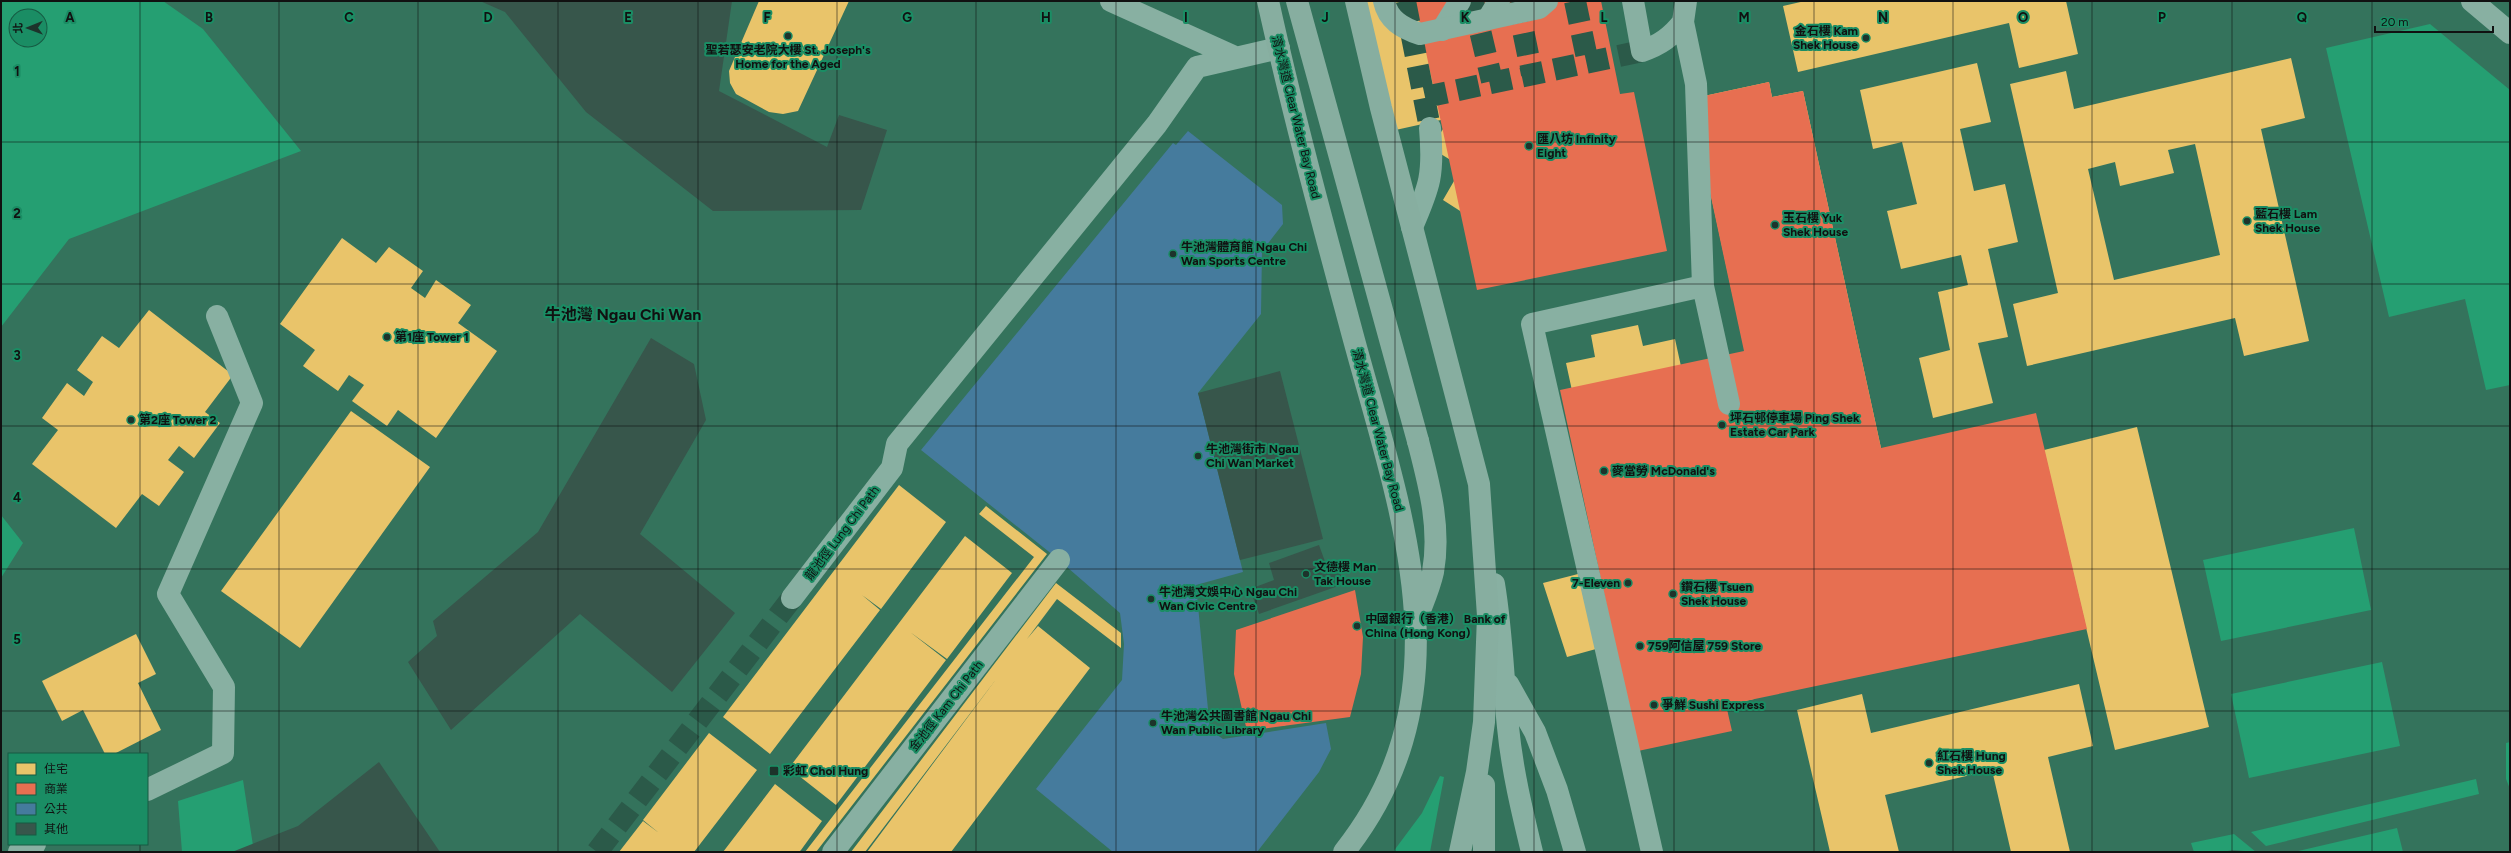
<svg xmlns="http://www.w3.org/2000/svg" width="2511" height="853" font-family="Figtree,'Noto Sans TC',sans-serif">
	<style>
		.green { fill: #259f72; fill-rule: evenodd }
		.homes { fill: #e9c46a; fill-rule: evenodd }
		.shops { fill: #e76f51 }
		.public { fill: #457b9d }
		.building { fill: #37564b }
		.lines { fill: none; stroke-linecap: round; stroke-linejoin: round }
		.minor-tunnel { stroke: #2b5a49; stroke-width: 22; stroke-dasharray: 22 11; stroke-linecap: butt }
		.minor { stroke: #88b0a2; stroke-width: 22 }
		.major { stroke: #87aea0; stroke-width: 22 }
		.minor-bridge { stroke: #88b0a2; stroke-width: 22 }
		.major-bridge { stroke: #87aea0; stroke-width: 22 }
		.grid { fill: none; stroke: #111; stroke-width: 1; stroke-opacity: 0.55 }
		.poi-dot { fill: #1d332b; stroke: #1a8d64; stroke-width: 1.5 }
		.labels { text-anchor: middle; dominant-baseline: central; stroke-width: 4; stroke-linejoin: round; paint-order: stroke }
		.poi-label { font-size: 12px; font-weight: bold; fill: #111; stroke: #1a8d64; text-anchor: start }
		.street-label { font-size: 12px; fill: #111; stroke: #1a8d64 }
		.district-label { font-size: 16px; font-weight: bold; fill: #111; stroke: #1a8d64 }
		.grid-label { font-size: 13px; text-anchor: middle; font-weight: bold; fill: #111; stroke: #1a8d64; stroke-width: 4; stroke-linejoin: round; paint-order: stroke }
	</style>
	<rect width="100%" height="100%" fill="#34735c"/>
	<path class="green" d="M1 1H163L203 29 301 151 69 239 1 327ZM16 16H40V40H16Z
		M2430 24 2510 90V385L2486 390 2465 299 2389 317 2326 48Z
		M1 515 23 543 1 578Z
		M2354 528 2371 610 2221 641 2203 560Z
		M2382 662 2400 746 2249 778 2231 694Z
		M2510 742V789L2506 779V743Z
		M1440 776 1444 777 1430 852H1393L1422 813Z
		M2476 779 2479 794 2266 846 2251 832Z
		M243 780 254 852H182L178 801Z
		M2397 828 2403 852H2294Z
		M2234 834 2256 852 2233 850 2222 852H2194L2191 843Z"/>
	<path class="homes" d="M759 1H849L798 111 783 114 769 112 736 94 730 83 729 71Z
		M1363 1H1599L1614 82 1582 89 1617 111 1603 132 1594 127 1590 135 1563 119 1573 168 1589 142 1598 148 1603 141 1625 155 1562 254 1542 241 1551 227 1542 222 1549 210 1530 199 1522 212 1531 217 1526 225 1537 233 1524 252 1443 200 1454 181 1465 187 1470 178 1483 187 1488 179 1481 147 1473 142 1465 155 1455 149 1449 159 1431 148 1450 118 1391 131ZM1515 104 1510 111 1503 106Z
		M1805 1H2066L2078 54 2019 68 2009 23 1798 72 1783 6Z
		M2291 58 2305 118 2261 129 2309 341 2244 356 2235 318 2027 366 2013 304 2058 293 2010 84 2066 71 2074 109ZM2195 144 2220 255 2114 280 2088 169 2115 162 2120 186 2174 173 2168 150Z
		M1977 63 1991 122 1960 129 1974 191 2005 184 2018 242 1988 249 2008 337 1978 343 1993 403 1933 418 1919 358 1950 350 1938 292 1968 285 1961 255 1901 269 1887 211 1917 204 1902 142 1873 149 1860 90Z
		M1769 82 1772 97 1803 91 1881 448 1852 454 1855 470 1802 481 1798 465 1771 471 1690 99Z
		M342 238 376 263 389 247 423 271 411 288 425 298 436 280 471 305 458 323 497 351 436 438 398 410 387 426 352 401 364 385 349 375 338 391 303 366 315 350 280 324Z
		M149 310 233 375 205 412 220 423 194 458 179 446 168 460 184 472 159 506 142 494 116 528 32 464 58 430 42 418 67 383 84 396 93 382 77 370 102 336 119 348Z
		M1638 325 1643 346 1675 339 1754 699 1726 705 1728 718 1647 736 1566 363 1595 357 1591 335Z
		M351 411 430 467 300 648 221 591Z
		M2137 427 2209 727 2115 750 2044 450Z
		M899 485 946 522 881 609 862 595 880 610 770 754 723 717Z
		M986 506 1047 554 816 852H805L1034 557 979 514Z
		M965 536 1012 573 947 659 910 632 946 660 836 805 789 768Z
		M1578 574 1596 649 1567 657 1543 583Z
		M1056 583 1121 633V648L1057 599 1027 639 1038 626 1090 668 951 852H867L997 678 865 852H851Z
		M1287 619 1292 641 1325 635 1329 656 1296 663 1298 677 1331 671 1335 692 1302 698 1307 721 1281 726 1261 624Z
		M136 634 156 674 138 683 161 730 114 754H105L83 710 62 721 42 681Z
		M2079 684 2093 746 2048 757 2070 852H2011L1992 770 1885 795 1899 852H1830L1797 710 1862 694 1871 733Z
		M709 733 757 770 694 852H619L643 821 659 833 643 820Z
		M775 784 822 821 801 850 799 852H723Z"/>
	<path class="shops" d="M1415 1H1601L1620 94 1634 92 1667 251 1477 290Z
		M1769 82 1772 97 1803 91 1881 448 2036 413 2087 629 1726 705 1732 731 1638 751 1560 390 1744 351 1690 99Z
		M1355 590 1363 637 1361 674 1350 717 1247 731 1234 674 1236 630Z"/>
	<path class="public" d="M1188 131 1282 205 1283 224 1262 251 1261 314 1198 393 1243 572 1196 585 1210 730 1223 739 1326 723 1331 749 1319 772 1257 852H1113L1036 789 1122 680 1124 644 1120 613 1053 555 921 450 1173 143 1176 145Z"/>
	<path class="building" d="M480 1H732L719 91 827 147 839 115 887 130 861 210 713 211 586 112 505 12Z
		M651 338 694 364 706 420 640 534 735 613 672 692 580 614 451 730 408 662 437 636 433 621 538 532Z
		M1280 371 1323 539 1240 560 1198 393Z
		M1319 545 1327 567 1337 564 1344 584 1259 614 1250 589 1274 580 1269 563Z
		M379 762 440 852H232L298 826Z"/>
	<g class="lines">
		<path class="minor-tunnel" d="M1405 1 1430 128
			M1473 1 1492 81
			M1517 1 1532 74
			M1575 1 1588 63
			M1425 97 1642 51
			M597 852 792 598"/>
		<path class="minor" d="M1111 1 1235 57
			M1633 1 1642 51C1660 45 1671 37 1683 22
			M1686 1 1683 22 1696 84 1703 286 1729 404
			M2472 1 2510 33
			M1488 19 1499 1
			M1442 30 1460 1
			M1412 227C1430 186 1434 174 1430 128
			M1494 584C1502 632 1503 679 1508 727 1512 769 1522 811 1532 852
			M792 598 892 468 897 444 1157 124 1197 67 1279 48
			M1508 684 1535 732 1557 790 1575 852
			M147 790 223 753 224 687 168 594 252 403 217 316
			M19 852 35 844
			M833 852 1059 560
			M1652 852 1532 324 1703 286"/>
		<path class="major" d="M1268 1C1292 110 1321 217 1350 325 1397 503 1474 688 1344 852
			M1356 1 1381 108 1479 484 1488 616 1484 722 1477 772 1460 852
			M1418 441C1429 484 1441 527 1433 572 1430 586 1424 600 1419 613
			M1484 785V852"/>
		<path class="minor-bridge" d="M1384 1C1388 20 1402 28 1420 34L1539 8 1547 1"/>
		<path class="major-bridge" d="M1297 1 1418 441"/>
	</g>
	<path class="grid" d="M140 1V754M279 1V852M418 1V852M558 1V852M698 1V852M837 1V852M976 1V852M1116 1V852M1256 1V852M1395 1V852M1534 1V852M1674 1V852M1814 1V852M1953 1V852M2092 1V852M2232 1V852M2372 1V852M1 142H2510M1 284H2510M1 426H2510M1 569H2510M1 711H2510M140 844V852"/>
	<g class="poi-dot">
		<circle cx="788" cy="36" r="4"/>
		<circle cx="1866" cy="38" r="4"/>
		<circle cx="1529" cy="146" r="4"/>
		<circle cx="2247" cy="221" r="4"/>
		<circle cx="1775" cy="225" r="4"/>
		<circle cx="1173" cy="254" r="4"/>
		<circle cx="387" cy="337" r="4"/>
		<circle cx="131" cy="420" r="4"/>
		<circle cx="1722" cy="425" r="4"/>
		<circle cx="1198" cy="456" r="4"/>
		<circle cx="1604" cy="471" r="4"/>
		<circle cx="1306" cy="574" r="4"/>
		<circle cx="1628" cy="583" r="4"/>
		<circle cx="1673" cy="594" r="4"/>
		<circle cx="1151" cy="599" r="4"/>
		<circle cx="1357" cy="626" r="4"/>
		<circle cx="1640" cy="646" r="4"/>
		<circle cx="1654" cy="705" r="4"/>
		<circle cx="1153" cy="723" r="4"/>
		<circle cx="1929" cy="763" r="4"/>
		<rect x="769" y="766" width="10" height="10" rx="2"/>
	</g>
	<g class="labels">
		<g class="poi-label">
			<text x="1858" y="31" text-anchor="end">金石樓 Kam<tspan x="1858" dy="14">Shek House</tspan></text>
			<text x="788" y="50" text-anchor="middle">聖若瑟安老院大樓 St. Joseph's<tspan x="788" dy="14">Home for the Aged</tspan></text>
			<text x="1537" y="139">匯八坊 Infinity<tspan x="1537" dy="14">Eight</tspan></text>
			<text x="2255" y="214">藍石樓 Lam<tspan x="2255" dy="14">Shek House</tspan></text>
			<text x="1783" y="218">玉石樓 Yuk<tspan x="1783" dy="14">Shek House</tspan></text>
			<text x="1181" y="247">牛池灣體育館 Ngau Chi<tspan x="1181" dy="14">Wan Sports Centre</tspan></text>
			<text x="395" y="337">第1座 Tower 1</text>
			<text x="1730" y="418">坪石邨停車場 Ping Shek<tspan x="1730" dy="14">Estate Car Park</tspan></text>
			<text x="139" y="420">第2座 Tower 2</text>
			<text x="1206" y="449">牛池灣街市 Ngau<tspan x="1206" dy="14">Chi Wan Market</tspan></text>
			<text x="1612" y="471">麥當勞 McDonald's</text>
			<text x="1314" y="567">文德樓 Man<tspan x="1314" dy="14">Tak House</tspan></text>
			<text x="1620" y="583" text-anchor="end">7-Eleven</text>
			<text x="1681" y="587">鑽石樓 Tsuen<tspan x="1681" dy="14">Shek House</tspan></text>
			<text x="1159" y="592">牛池灣文娛中心 Ngau Chi<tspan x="1159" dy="14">Wan Civic Centre</tspan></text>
			<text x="1365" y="619">中國銀行（香港） Bank of<tspan x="1365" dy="14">China (Hong Kong)</tspan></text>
			<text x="1648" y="646">759阿信屋 759 Store</text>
			<text x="1662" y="705">爭鮮 Sushi Express</text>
			<text x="1161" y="716">牛池灣公共圖書館 Ngau Chi<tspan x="1161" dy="14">Wan Public Library</tspan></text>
			<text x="1937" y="756">紅石樓 Hung<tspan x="1937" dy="14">Shek House</tspan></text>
			<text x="783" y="771">彩虹 Choi Hung</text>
		</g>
		<g class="street-label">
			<text transform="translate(1296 117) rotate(76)">清水灣道 Clear Water Bay Road</text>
			<text transform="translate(1378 430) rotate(75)">清水灣道 Clear Water Bay Road</text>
			<text transform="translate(842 533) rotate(-53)">龍池徑 Lung Chi Path</text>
			<text transform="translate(946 706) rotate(-52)">金池徑 Kam Chi Path</text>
		</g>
		<g class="district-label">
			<text x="623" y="314">牛池灣 Ngau Chi Wan</text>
		</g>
	</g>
	<g class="grid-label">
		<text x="70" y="22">A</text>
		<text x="209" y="22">B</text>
		<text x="349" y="22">C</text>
		<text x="488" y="22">D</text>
		<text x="628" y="22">E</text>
		<text x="767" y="22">F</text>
		<text x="907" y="22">G</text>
		<text x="1046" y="22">H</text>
		<text x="1186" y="22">I</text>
		<text x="1325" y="22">J</text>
		<text x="1465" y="22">K</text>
		<text x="1604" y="22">L</text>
		<text x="1744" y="22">M</text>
		<text x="1883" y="22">N</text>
		<text x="2023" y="22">O</text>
		<text x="2162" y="22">P</text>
		<text x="2302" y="22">Q</text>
		<text x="17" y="76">1</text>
		<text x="17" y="218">2</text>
		<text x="17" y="360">3</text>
		<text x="17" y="502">4</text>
		<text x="17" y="644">5</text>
	</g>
	<rect width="2511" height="853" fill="none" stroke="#111111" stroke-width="4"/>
	<rect x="8" y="753" width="140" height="92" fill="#1a8d64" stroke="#165b43"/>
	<rect x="16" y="763" width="20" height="12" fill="#e9c46a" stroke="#165b43"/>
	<text x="44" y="773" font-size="12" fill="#111111">住宅</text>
	<rect x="16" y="783" width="20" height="12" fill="#e76f51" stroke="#165b43"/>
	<text x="44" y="793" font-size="12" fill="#111111">商業</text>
	<rect x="16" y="803" width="20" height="12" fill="#457b9d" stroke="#165b43"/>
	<text x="44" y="813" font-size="12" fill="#111111">公共</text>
	<rect x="16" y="823" width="20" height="12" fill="#37564b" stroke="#165b43"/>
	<text x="44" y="833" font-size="12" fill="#111111">其他</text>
	<g transform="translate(28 28) rotate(269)"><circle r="19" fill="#1a8d64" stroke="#165b43"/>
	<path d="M0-3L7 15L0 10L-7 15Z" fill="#1d332b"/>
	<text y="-6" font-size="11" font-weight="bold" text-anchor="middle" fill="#111111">北</text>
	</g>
	<path d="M2375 26v6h118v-6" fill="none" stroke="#111111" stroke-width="2"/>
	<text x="2381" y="26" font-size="12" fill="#111111" stroke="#1a8d64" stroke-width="3" paint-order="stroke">20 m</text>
</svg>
